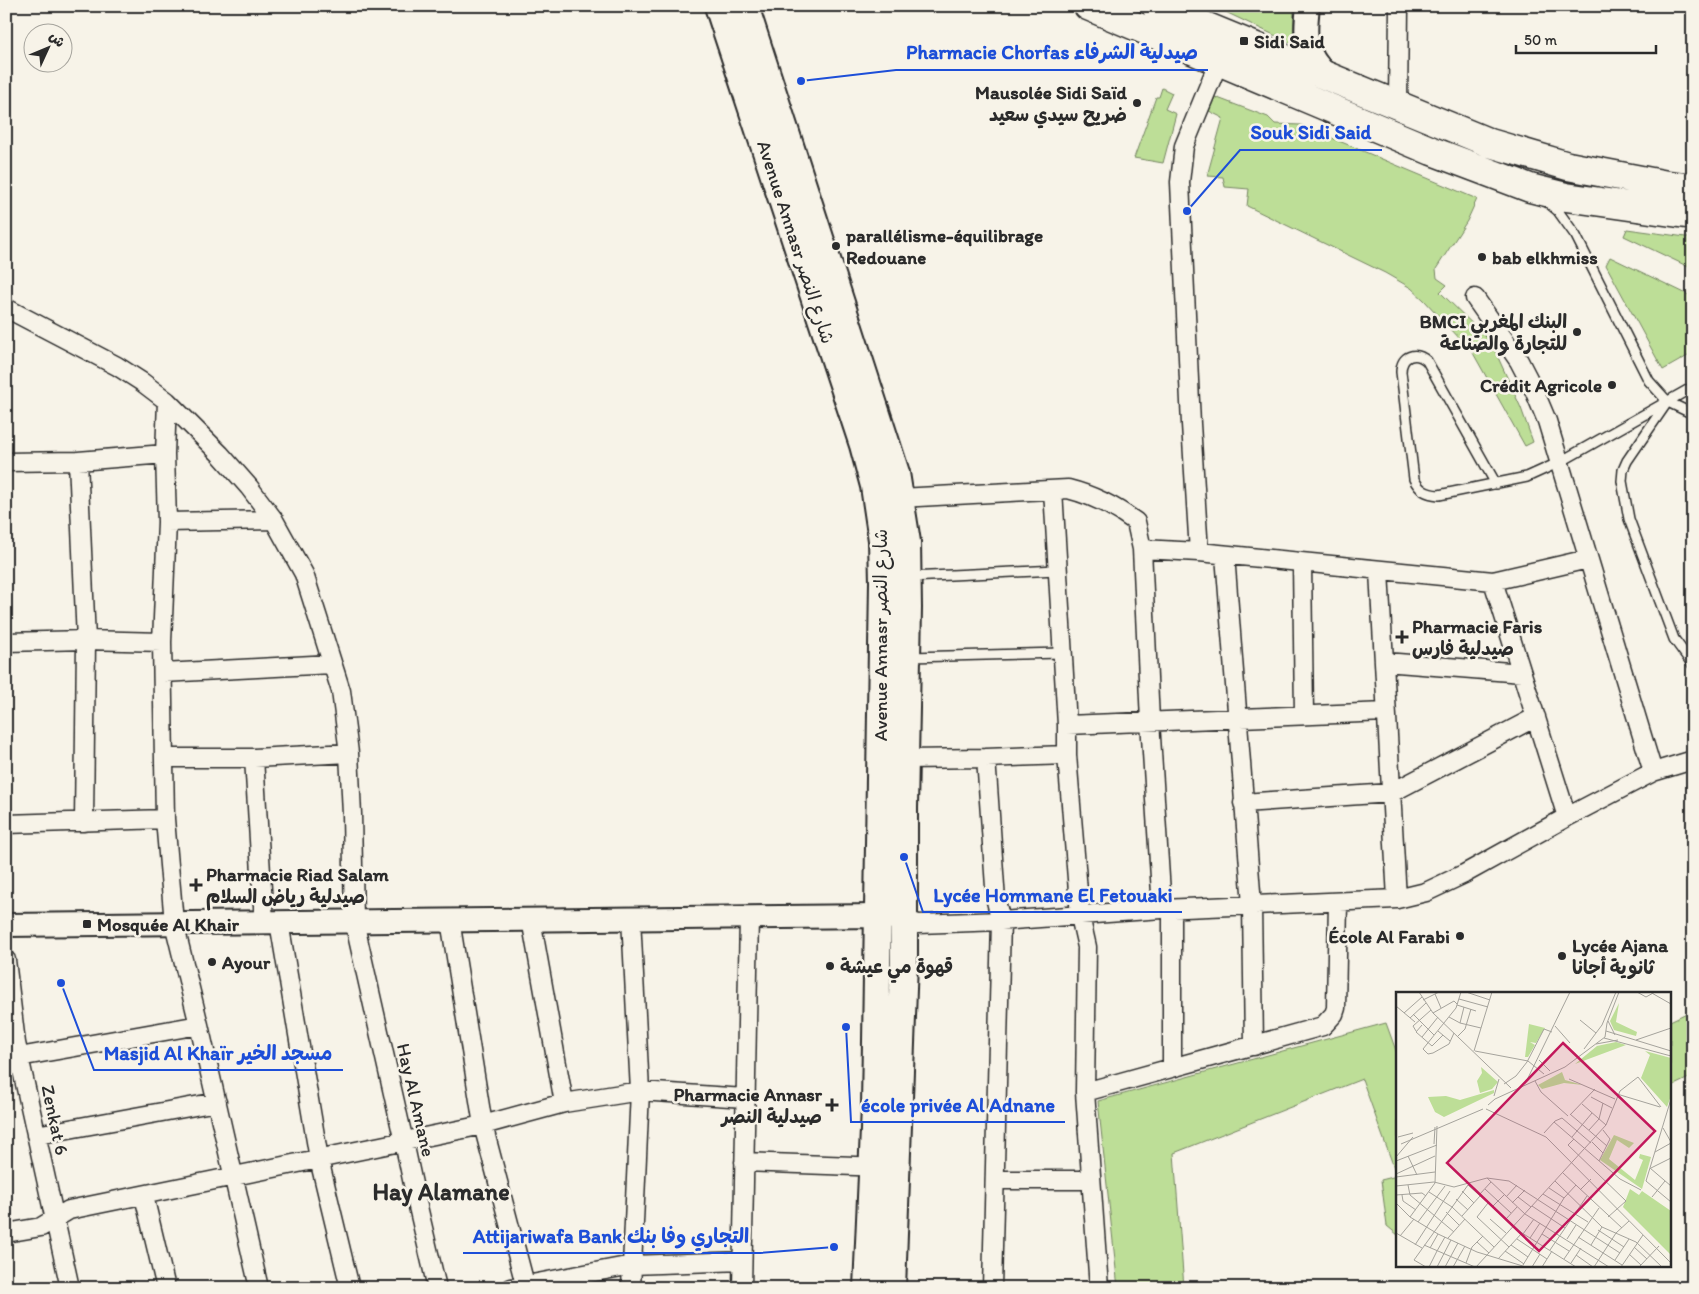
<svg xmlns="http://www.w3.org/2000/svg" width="1699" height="1294" font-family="Itim,'Playpen Sans Arabic',sans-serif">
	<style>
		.green { fill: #bdde97; stroke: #748461 }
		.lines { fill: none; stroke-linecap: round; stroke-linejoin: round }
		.service-casing { stroke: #2b2b2b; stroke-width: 12 }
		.minor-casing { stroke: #2b2b2b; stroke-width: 21 }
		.tertiary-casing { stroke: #2b2b2b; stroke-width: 26 }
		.secondary-casing { stroke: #2b2b2b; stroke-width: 30 }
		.primary-casing { stroke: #2b2b2b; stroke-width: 31 }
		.service { stroke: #f7f3e8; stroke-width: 9 }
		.minor { stroke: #f7f3e8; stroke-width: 18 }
		.tertiary { stroke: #f7f3e8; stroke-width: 22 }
		.secondary { stroke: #f7f3e8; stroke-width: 26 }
		.primary { stroke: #f7f3e8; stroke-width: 28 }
		.poi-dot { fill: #2b2b2b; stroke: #f7f3e8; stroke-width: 2 }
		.labels { text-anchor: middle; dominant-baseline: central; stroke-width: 5; stroke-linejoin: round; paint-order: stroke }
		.poi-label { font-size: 19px; font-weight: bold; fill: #2b2b2b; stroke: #f7f3e8; text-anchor: start }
		.street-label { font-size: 19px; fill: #2b2b2b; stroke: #f7f3e8 }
		.district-label { font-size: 24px; font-weight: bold; fill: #2b2b2b; stroke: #f7f3e8 }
		.inset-road { fill: none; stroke: #a5a39c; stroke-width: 1 }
		.view { fill: #c2185b; fill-opacity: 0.15; stroke: #c2185b; stroke-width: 2.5 }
		.inset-edge { fill: none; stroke: #2b2b2b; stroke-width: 2.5 }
		.leader { fill: none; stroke: #1d4ed8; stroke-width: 2 }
		.callout-dot { fill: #1d4ed8; stroke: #f7f3e8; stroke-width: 2 }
		.callout-label { font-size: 20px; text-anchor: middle; font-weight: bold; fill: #1d4ed8; stroke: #f7f3e8; stroke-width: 5; stroke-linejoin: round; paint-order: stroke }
	</style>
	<rect width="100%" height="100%" fill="#f7f3e8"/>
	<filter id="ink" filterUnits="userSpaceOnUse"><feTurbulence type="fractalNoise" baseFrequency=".02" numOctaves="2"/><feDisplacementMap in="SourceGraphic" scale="10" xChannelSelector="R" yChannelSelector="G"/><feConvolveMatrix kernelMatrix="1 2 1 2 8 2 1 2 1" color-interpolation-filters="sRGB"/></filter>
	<g filter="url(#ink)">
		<path class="green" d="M1213 6H1294L1293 44Z
			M1162 88 1172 93 1165 109 1176 114 1163 163 1134 158 1156 97H1159Z
			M1215 97 1268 117 1275 124 1301 125 1477 199 1467 221 1436 269 1437 278 1447 285 1440 292 1491 342 1521 408 1533 442 1525 446 1473 353 1424 300 1411 288 1385 273 1247 206 1249 189 1225 187 1223 177 1207 176 1223 118 1209 111Z
			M1627 229 1693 238V269L1624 236Z
			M1610 257 1693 297V353L1663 370 1606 265Z
			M1693 1010V1076L1670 1087V1021Z
			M1386 1023 1398 1056V1235L1387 1226 1381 1180 1397 1176 1362 1079 1174 1153 1184 1288H1118L1098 1101Z"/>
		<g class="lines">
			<g class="service-casing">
				<path id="service" d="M1546 201 1558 211 1576 236 1649 381 1668 402 1693 414
					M1666 404 1627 461 1623 470 1622 481 1629 519 1674 639 1693 665
					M1496 484 1427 361C1416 351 1401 355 1401 372L1414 479C1419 490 1426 494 1439 495L1527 477 1560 462 1693 387
					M910 577 1057 570
					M910 657 1062 653"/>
			</g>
			<g class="minor-casing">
				<path id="minor" d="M1398 105 1399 6
					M1475 298 1519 361 1534 390 1547 421 1653 772
					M6 308 117 366 142 382 167 401 220 454 249 487 274 520 304 574 341 691 349 753 352 814 354 921 404 1142 416 1198 437 1288
					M167 401 165 454 167 522 162 642 165 819 174 923 199 1025 259 1288
					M78 461 86 640 84 822
					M6 462 78 461 165 454
					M1053 490 1067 725V755L1080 916 1087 947 1085 1092 1099 1288
					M900 498 1068 489C1092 495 1117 508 1136 522L1142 549 1150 721 1162 909
					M167 522 274 520
					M1142 549 1199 552 1493 581 1588 559
					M1199 552 1191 424 1180 182 1184 146 1219 61
					M1225 555 1252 905 1254 1046
					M1302 563 1304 715
					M1379 571 1397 899
					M1493 581 1567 817
					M6 642 86 640 162 642
					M1385 662 1522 673
					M163 673 331 664
					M1067 725 1386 712
					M164 758H254L349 753
					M254 758 264 922
					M905 759 986 758
					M1243 803 1391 793 1536 717
					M6 824 165 819
					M1172 909V1068
					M631 918 640 1091 631 1288
					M531 919 564 1103
					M904 919 918 924 1001 921 1162 909 1397 899 1426 892 1464 874 1567 817 1653 772 1693 760
					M450 920 483 1125 526 1288
					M279 922 319 1159 350 1288
					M6 960 16 1043 70 1288
					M19 1057 199 1025
					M1085 1092 1323 1026 1334 1014 1336 1008 1338 902
					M36 1135 217 1102
					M744 1162 884 1167
					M995 1180H1091
					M144 1196 166 1288
					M6 1233 41 1227 69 1210 483 1125 564 1103 640 1091 745 1098
					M511 1288 632 1265 742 1261
					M742 1288 749 917
					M992 1288 1001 921 996 901 986 758 1067 755"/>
			</g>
			<g class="tertiary-casing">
				<path id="tertiary" d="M1308 6C1306 23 1304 43 1313 58 1316 64 1323 71 1328 77
					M6 925 879 916 895 918"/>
			</g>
			<g class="secondary-casing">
				<path id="secondary" d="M718 6 863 445 874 486 882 540 883 582 875 1107 867 1288
					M745 6 896 473 907 542 908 608 904 808V962L892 1288"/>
			</g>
			<g class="primary-casing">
				<path id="primary" d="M1088 6 1432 151 1530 188 1566 197 1693 215
					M1156 6 1490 143 1568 166 1667 185 1693 188"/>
			</g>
			<use href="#service" class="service"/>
			<use href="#minor" class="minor"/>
			<use href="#tertiary" class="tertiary"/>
			<use href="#secondary" class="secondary"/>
			<use href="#primary" class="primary"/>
		</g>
	</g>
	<g class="poi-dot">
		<rect x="1239" y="36" width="10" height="10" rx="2.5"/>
		<circle cx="1137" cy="103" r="5"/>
		<circle cx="836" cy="246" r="5"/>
		<circle cx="1482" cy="257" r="5"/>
		<circle cx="1577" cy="332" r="5"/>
		<circle cx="1612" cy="385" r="5"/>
		<path d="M1399.5 629.5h5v5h5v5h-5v5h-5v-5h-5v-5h5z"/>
		<path d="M193.5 877.5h5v5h5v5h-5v5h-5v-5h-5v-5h5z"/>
		<rect x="82" y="919" width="10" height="10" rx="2.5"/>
		<circle cx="1460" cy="936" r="5"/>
		<circle cx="1562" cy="956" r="5"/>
		<circle cx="212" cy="962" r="5"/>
		<circle cx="830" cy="966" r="5"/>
		<path d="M829.5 1097.5h5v5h5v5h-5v5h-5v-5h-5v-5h5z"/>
	</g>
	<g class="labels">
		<g class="poi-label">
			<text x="1254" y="41">Sidi Said</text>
			<text x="1127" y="92" text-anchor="end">Mausolée Sidi Saïd<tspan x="1127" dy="22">ضريح سيدي سعيد</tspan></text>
			<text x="846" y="235">parallélisme-équilibrage<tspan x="846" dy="22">Redouane</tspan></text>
			<text x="1492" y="257">bab elkhmiss</text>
			<text x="1567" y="321" text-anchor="end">BMCI البنك المغربي<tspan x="1567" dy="22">للتجارة والصناعة</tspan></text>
			<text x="1602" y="385" text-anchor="end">Crédit Agricole</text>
			<text x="1412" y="626">Pharmacie Faris<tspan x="1412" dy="22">صيدلية فارس</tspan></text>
			<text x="206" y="874">Pharmacie Riad Salam<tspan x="206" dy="22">صيدلية رياض السلام</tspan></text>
			<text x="97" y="924">Mosquée Al Khair</text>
			<text x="1450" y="936" text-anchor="end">École Al Farabi</text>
			<text x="1572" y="945">Lycée Ajana<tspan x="1572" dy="22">ثانوية أجانا</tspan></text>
			<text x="222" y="962">Ayour</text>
			<text x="840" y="966">قهوة مي عيشة</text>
			<text x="822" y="1094" text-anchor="end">Pharmacie Annasr<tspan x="822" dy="22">صيدلية النصر</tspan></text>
		</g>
		<g class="street-label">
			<text transform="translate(796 242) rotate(72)">Avenue Annasr شارع النصر</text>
			<text transform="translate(880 635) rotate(-90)">Avenue Annasr شارع النصر</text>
			<text transform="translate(416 1100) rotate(77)">Hay Al Amane</text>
			<text transform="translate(55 1120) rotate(78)">Zenkat 6</text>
		</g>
		<g class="district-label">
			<text x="441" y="1191">Hay Alamane</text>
		</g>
	</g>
	<g transform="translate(1396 992)">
		<rect width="275" height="275" fill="#f7f3e8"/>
		<path d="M223 11 220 30 241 40 240 44 218 38 214 29ZM133 32 149 36 140 51 134 50 139 53 132 65H129ZM220 50 230 53 179 72 201 54ZM249 59 275 66V104L271 115 245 86 254 63ZM85 75 102 90 96 97 84 101 81 89 86 81ZM166 80 169 88 187 93 168 91 146 97 142 93ZM98 98V101L48 125 39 120 32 105 50 104 64 108ZM218 143 238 151 233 156 221 148 213 167 239 188 247 168 243 166 244 162 255 165 246 197 204 168ZM234 197 243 203 246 199 275 219V263L227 215Z" fill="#bdde97"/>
		<path class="inset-road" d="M23 0 37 21 115 96M70 0 94 8M241 0 250 5 259 0M254 0 275 12M39 2 45 16M63 7 92 15M27 8 43 0M61 13 80 19M0 14 19 30M8 21 26 5M37 21 58 9 61 12M17 22 38 43M53 25 64 31 68 15M14 26 30 11M184 28 200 41M212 29 219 43M64 31 85 36M26 33 20 40 36 54 47 43M159 34 174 51M20 39 17 34 35 18M42 39 54 49M210 39 275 59M58 41 53 52 37 61 32 62 27 57 60 16 65 0M62 44 69 37 75 17M26 45 42 25M208 46 275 64M240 48 275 36M200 52 222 48M188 57 206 33 220 0M78 59 96 0M79 59 132 69 148 82M143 68 154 79M173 87 219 107M139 89 145 100 172 124M130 90 174 0M108 92 120 84 131 70 148 37 156 40M221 102 264 115M98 104 103 87M195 105 216 116M275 107 250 189 275 210M186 112 210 133M92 113 99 107 169 75 209 45 211 31 223 0M90 117 150 145 275 271M174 122 211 154M174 123 199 97M158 130 224 187 245 198M267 136 275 150M193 138 203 127 207 111M148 141 159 129 166 126 195 151M2 145 17 141M176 145 196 121M178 147 172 153 230 209 212 225M196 150 207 161M5 152 87 117M38 152 39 135M259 160 275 151M12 164 21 183M0 165 17 145M0 169 41 153M203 169 214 147 207 138M254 176 275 194M255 176 275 166M167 181 226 236M0 182 39 164M0 185 39 180M91 186 129 222 213 275M159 189 206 235 240 250 266 275M12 193 14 203 58 240M72 193 126 241 180 275M0 194 38 190 58 195 91 186 113 189 224 261M153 196 168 206M89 197 115 221M184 198 195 187M66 199 78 211M33 200 56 215 98 255M147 202 192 230M0 203 26 201 30 204M6 203 7 209 20 218M83 203 95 190M110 205 121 193M122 205 135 215M256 205 269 189M60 207 72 218M0 211 14 225 42 242 81 260 130 275M92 211 81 225 113 255M116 211 129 198M136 214 169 236M96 215 108 203M50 220 63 233M66 224 84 204M14 225 39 191 41 134M94 227 110 241M110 227 121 215M22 230 49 194M202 238 228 255M0 241 26 256M127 242 138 227M146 242 173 259M4 244 18 227M182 245 226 273M52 246 69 227M134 246 144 231M121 247 151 267M171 247 180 233M81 250 93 261M19 253 54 199M28 253 79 275M115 253 132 265M195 253 206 235M238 255 251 267M34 256 42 242M154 258 191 204M41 259 49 245M109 259 128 272M233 262 245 273M180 263 197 275M102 267 126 241M168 267 203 216M219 268 233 247M70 271 76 255 87 244M175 271 185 256M127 273 168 206 180 193M30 275 18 268 72 193M33 275 41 259M41 275 55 248M49 275 62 251M57 275 69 254M80 275 210 133 224 99 242 85 265 115M136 275 144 262M146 275 156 259M198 275 220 241 233 229M225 275 247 243M243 275 263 254"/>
		<path class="view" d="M167 51 259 139 143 259 51 171Z"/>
		<rect width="275" height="275" class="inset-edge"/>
	</g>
	<path class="leader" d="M801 81L896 70H1208M1187 211L1240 150H1382M904 857L923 912H1182M61 983L94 1070H343M846 1027L851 1122H1065M834 1247L760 1253H463"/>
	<g class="callout-dot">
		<circle cx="801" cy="81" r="5"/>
		<circle cx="1187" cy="211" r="5"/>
		<circle cx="904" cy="857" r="5"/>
		<circle cx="61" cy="983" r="5"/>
		<circle cx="846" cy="1027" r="5"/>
		<circle cx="834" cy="1247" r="5"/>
	</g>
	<g class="callout-label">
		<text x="1052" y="59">Pharmacie Chorfas صيدلية الشرفاء</text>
		<text x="1311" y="139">Souk Sidi Said</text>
		<text x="1053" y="902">Lycée Hommane El Fetouaki</text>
		<text x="218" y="1060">Masjid Al Khaïr مسجد الخير</text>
		<text x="958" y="1112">école privée Al Adnane</text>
		<text x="611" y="1243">Attijariwafa Bank التجاري وفا بنك</text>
	</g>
	<rect width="1699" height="1294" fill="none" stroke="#f7f3e8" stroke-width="25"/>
	<rect x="12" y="12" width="1674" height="1269" fill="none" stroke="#2b2b2b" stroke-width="2" filter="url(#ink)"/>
	<g transform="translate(48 48) rotate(46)"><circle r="24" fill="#f7f3e8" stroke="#a5a39c"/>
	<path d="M0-4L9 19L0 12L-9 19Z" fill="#2b2b2b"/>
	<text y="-8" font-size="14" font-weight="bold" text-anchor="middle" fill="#2b2b2b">ش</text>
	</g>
	<path d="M1516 45v8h140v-8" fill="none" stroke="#2b2b2b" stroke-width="2.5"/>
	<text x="1524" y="45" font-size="15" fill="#2b2b2b" stroke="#f7f3e8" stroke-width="4" paint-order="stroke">50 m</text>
</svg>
